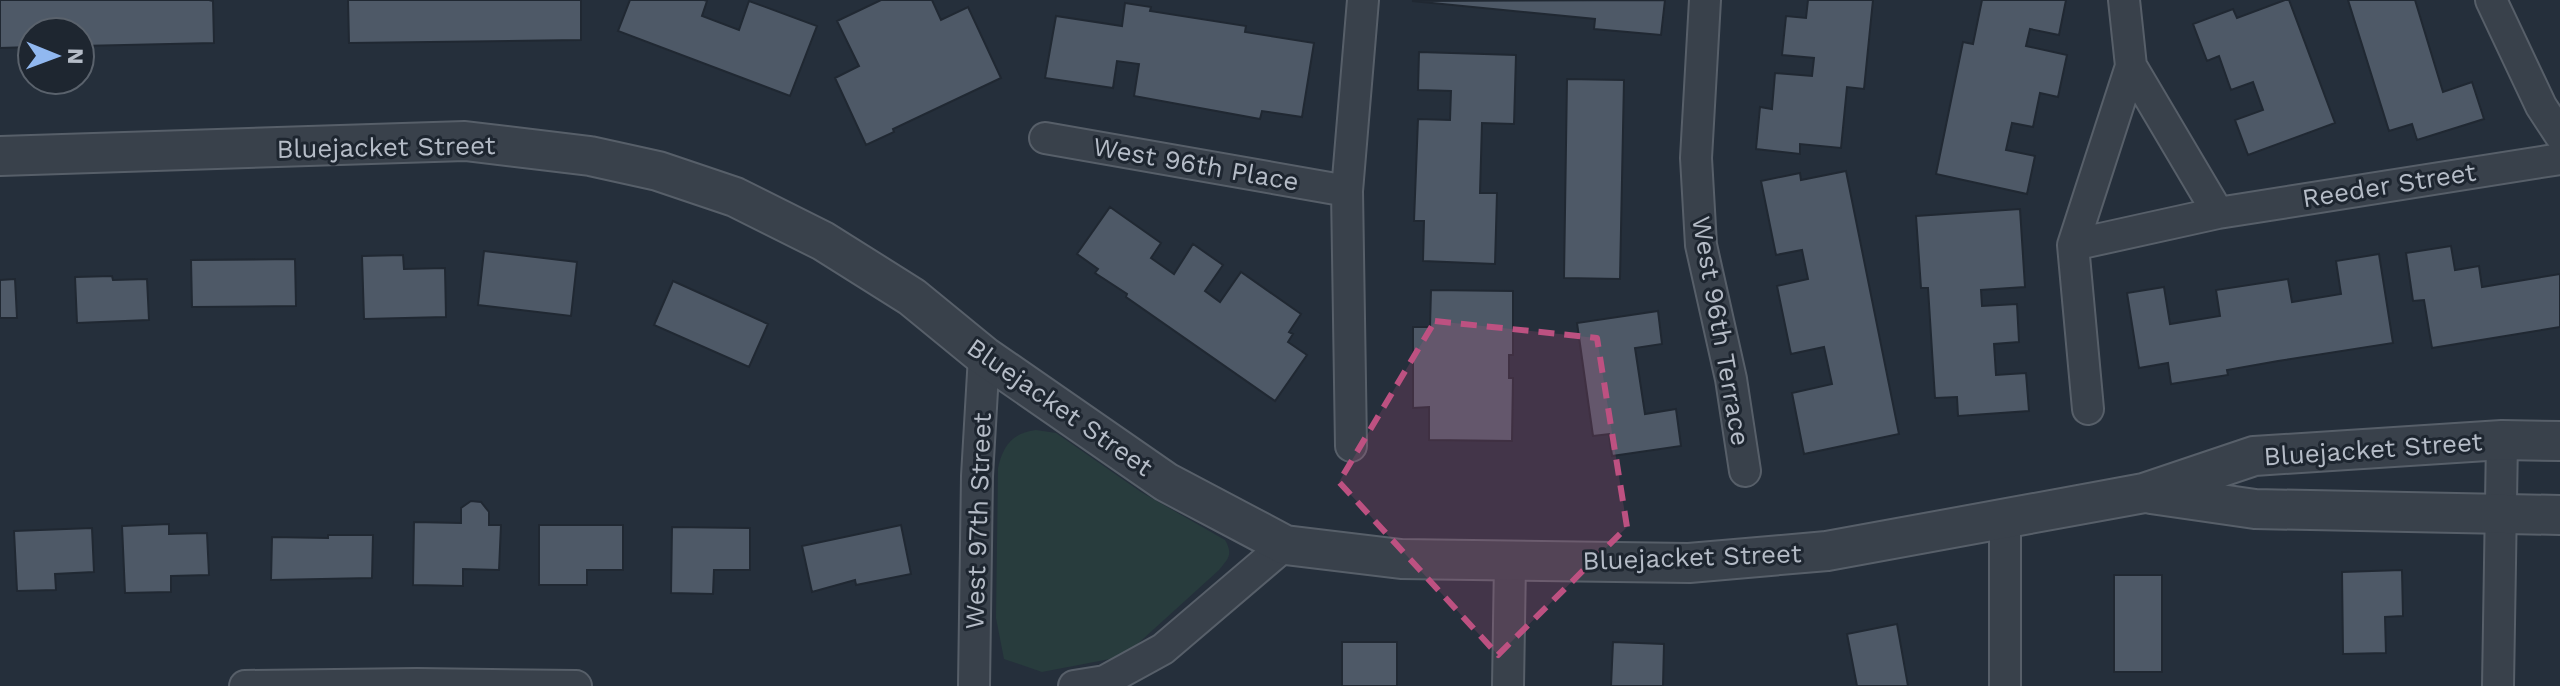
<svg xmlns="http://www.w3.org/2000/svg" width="2560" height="686" font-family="'Work Sans',sans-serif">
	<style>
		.green { fill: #283c3d }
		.building { fill: #4e5967; stroke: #202832; stroke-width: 2 }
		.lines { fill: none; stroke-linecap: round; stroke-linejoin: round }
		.minor-casing { stroke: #575f69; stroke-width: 34 }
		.tertiary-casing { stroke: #575f69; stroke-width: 42 }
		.minor { stroke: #39414b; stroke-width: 30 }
		.tertiary { stroke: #39414b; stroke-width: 38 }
		.marked { fill: #bd5181; fill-opacity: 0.2; stroke: #bd5181; stroke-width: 6; stroke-dasharray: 16 10; stroke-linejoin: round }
		.labels { text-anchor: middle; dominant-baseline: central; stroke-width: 6; stroke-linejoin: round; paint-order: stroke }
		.street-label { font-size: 26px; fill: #b5bcc7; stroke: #1e2630 }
	</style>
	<rect width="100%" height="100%" fill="#252f3b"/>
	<path class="green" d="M1036 430 1056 433 1141 492 1225 540C1233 554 1229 558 1219 570L1133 648 1115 658 1042 672 1004 659 996 618 998 468C1003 446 1012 433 1036 430Z"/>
	<path class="building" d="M0 0H209L213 1 214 43 80 46V32H32V47L0 48Z
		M348 0H581V40L349 43Z
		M630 0H704L707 1 702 16 739 30 749 1 817 26 790 96 618 31Z
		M881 0H932L941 20 968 7 1001 78 893 129 894 132 866 145 835 78 859 66 837 21Z
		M1665 0 1661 35 1594 29 1595 19 1412 1Z
		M1808 0H1873L1864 89 1847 87 1841 148 1800 144V154L1756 149 1760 107 1772 109 1775 73 1812 76 1814 58 1782 55 1786 16 1806 18Z
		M1982 0H2066L2059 35 2030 29 2026 46 2067 55 2058 97 2040 93 2033 127 2012 123 2006 150 2035 156 2027 194 1936 174 1963 42 1973 44Z
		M2285 0H2289L2335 123 2248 155 2235 120 2263 110 2253 82 2231 90 2219 56 2207 61 2193 24 2233 9 2237 18Z
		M2348 0H2415L2443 92 2472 82 2484 119 2417 140 2412 124 2389 131Z
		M1125 3 1151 7 1150 11 1246 26 1245 32 1314 43 1302 117 1262 111 1260 119 1134 96 1139 64 1117 61 1113 88 1045 78 1056 16 1122 26Z
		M1419 52 1516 55 1514 124 1482 123 1480 193H1497L1495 264 1423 261 1424 221H1414L1418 119 1450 120 1451 91 1418 90Z
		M1567 79 1624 80 1620 279 1564 278Z
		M1846 171 1899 434 1804 454 1792 393 1832 384 1824 347 1791 354 1777 286 1808 279 1802 250 1776 255 1761 181 1800 173 1801 180Z
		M1110 207 1161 243 1151 258 1174 274 1193 244 1223 265 1205 291 1220 302 1241 272 1301 314 1289 332 1293 334 1288 342 1307 355 1275 401 1126 297 1127 294 1095 273 1098 269 1077 254Z
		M2020 209 2025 287 1981 290 1982 306 2017 304 2019 342 1994 344 1996 375 2026 373 2029 411 1958 416 1957 397 1935 398 1928 288H1921L1916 216Z
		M2451 246 2455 270 2479 266 2482 287 2560 274V327L2432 348 2424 300 2413 301 2406 253Z
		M484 251 577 262 571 316 478 305Z
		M2379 254 2393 343 2278 361 2227 370 2228 375 2171 384 2168 363 2139 368 2127 293 2164 287 2170 324 2220 316 2216 290 2288 279 2292 302 2341 294 2336 261Z
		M403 255 404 269 445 268 446 317 364 319 362 256Z
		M295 259 296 306 192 307 191 260Z
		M112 276 113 280 147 279 149 320 77 323 75 277Z
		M15 279 17 318H0V280Z
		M673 281 768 324 749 367 654 325Z
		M1431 290 1513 291V355H1509V378H1513L1512 441 1429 440V407L1413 408V327H1430Z
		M1658 311 1662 344 1635 348 1645 414 1676 409 1681 446 1612 456 1609 434 1593 436 1577 323Z
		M471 501 481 502 489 512V525H501L499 570 463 569V586L413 585 414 522 461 523V508Z
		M169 524V534L207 533 209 575 171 576V592L125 593 122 526Z
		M539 525H623V570H587V585H539Z
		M901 525 911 574 856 585 855 580 812 592 802 546Z
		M672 527 750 528V570H714L713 594 671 593Z
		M92 528 94 572 55 574 56 590 17 591 14 531Z
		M328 535H373L372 578 271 580 272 537 328 538Z
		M2402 570 2403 616 2385 617 2386 653 2343 654 2342 572Z
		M2114 575H2162V672H2114Z
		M1897 624 1908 686H1857L1847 634Z
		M1342 642H1397V686H1342Z
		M1613 642 1664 644 1663 686H1611Z"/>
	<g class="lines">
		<g class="minor-casing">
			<path id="minor" d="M1705 0 1696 158 1701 245 1731 379 1745 471
				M2124 0 2131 66 2073 245 2218 213 2560 159
				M2491 0 2541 106 2560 135
				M2131 66 2218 213
				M1045 138 1347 191
				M2073 245 2088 409
				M1351 446 1347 191 1363 0
				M245 686 417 684 576 686
				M974 686 977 476 984 356
				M1074 686 1105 681 1163 649 1285 545
				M1508 686 1510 562
				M2005 686V518
				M2498 686 2502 440"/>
		</g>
		<g class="tertiary-casing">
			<path id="tertiary" d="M0 156 465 141 590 156 658 171 735 197 823 241 912 297 984 356 1166 482 1285 545 1401 559 1689 563 1827 551 2144 493 2254 456 2502 440 2560 441
				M2151 494 2255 509 2560 515"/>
		</g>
		<use href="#minor" class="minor"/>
		<use href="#tertiary" class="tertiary"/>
	</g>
	<path class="marked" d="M1435 321 1597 338 1627 527 1498 655 1339 482Z"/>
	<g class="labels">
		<g class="street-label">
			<text transform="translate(386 147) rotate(-1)">Bluejacket Street</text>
			<text transform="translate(1196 164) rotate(10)">West 96th Place</text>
			<text transform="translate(2389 185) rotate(-9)">Reeder Street</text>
			<text transform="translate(1721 331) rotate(80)">West 96th Terrace</text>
			<text transform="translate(1060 407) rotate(35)">Bluejacket Street</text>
			<text transform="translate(2373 449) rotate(-4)">Bluejacket Street</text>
			<text transform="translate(978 521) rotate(-88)">West 97th Street</text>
			<text transform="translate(1692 557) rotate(-2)">Bluejacket Street</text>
		</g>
	</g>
	<g transform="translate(56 56) rotate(91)"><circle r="38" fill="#1e2630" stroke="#5a626c" stroke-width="2"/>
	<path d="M0-6L14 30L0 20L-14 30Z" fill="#91b8f0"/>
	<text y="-12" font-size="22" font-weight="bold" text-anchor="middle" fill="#b5bcc7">N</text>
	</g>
</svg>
